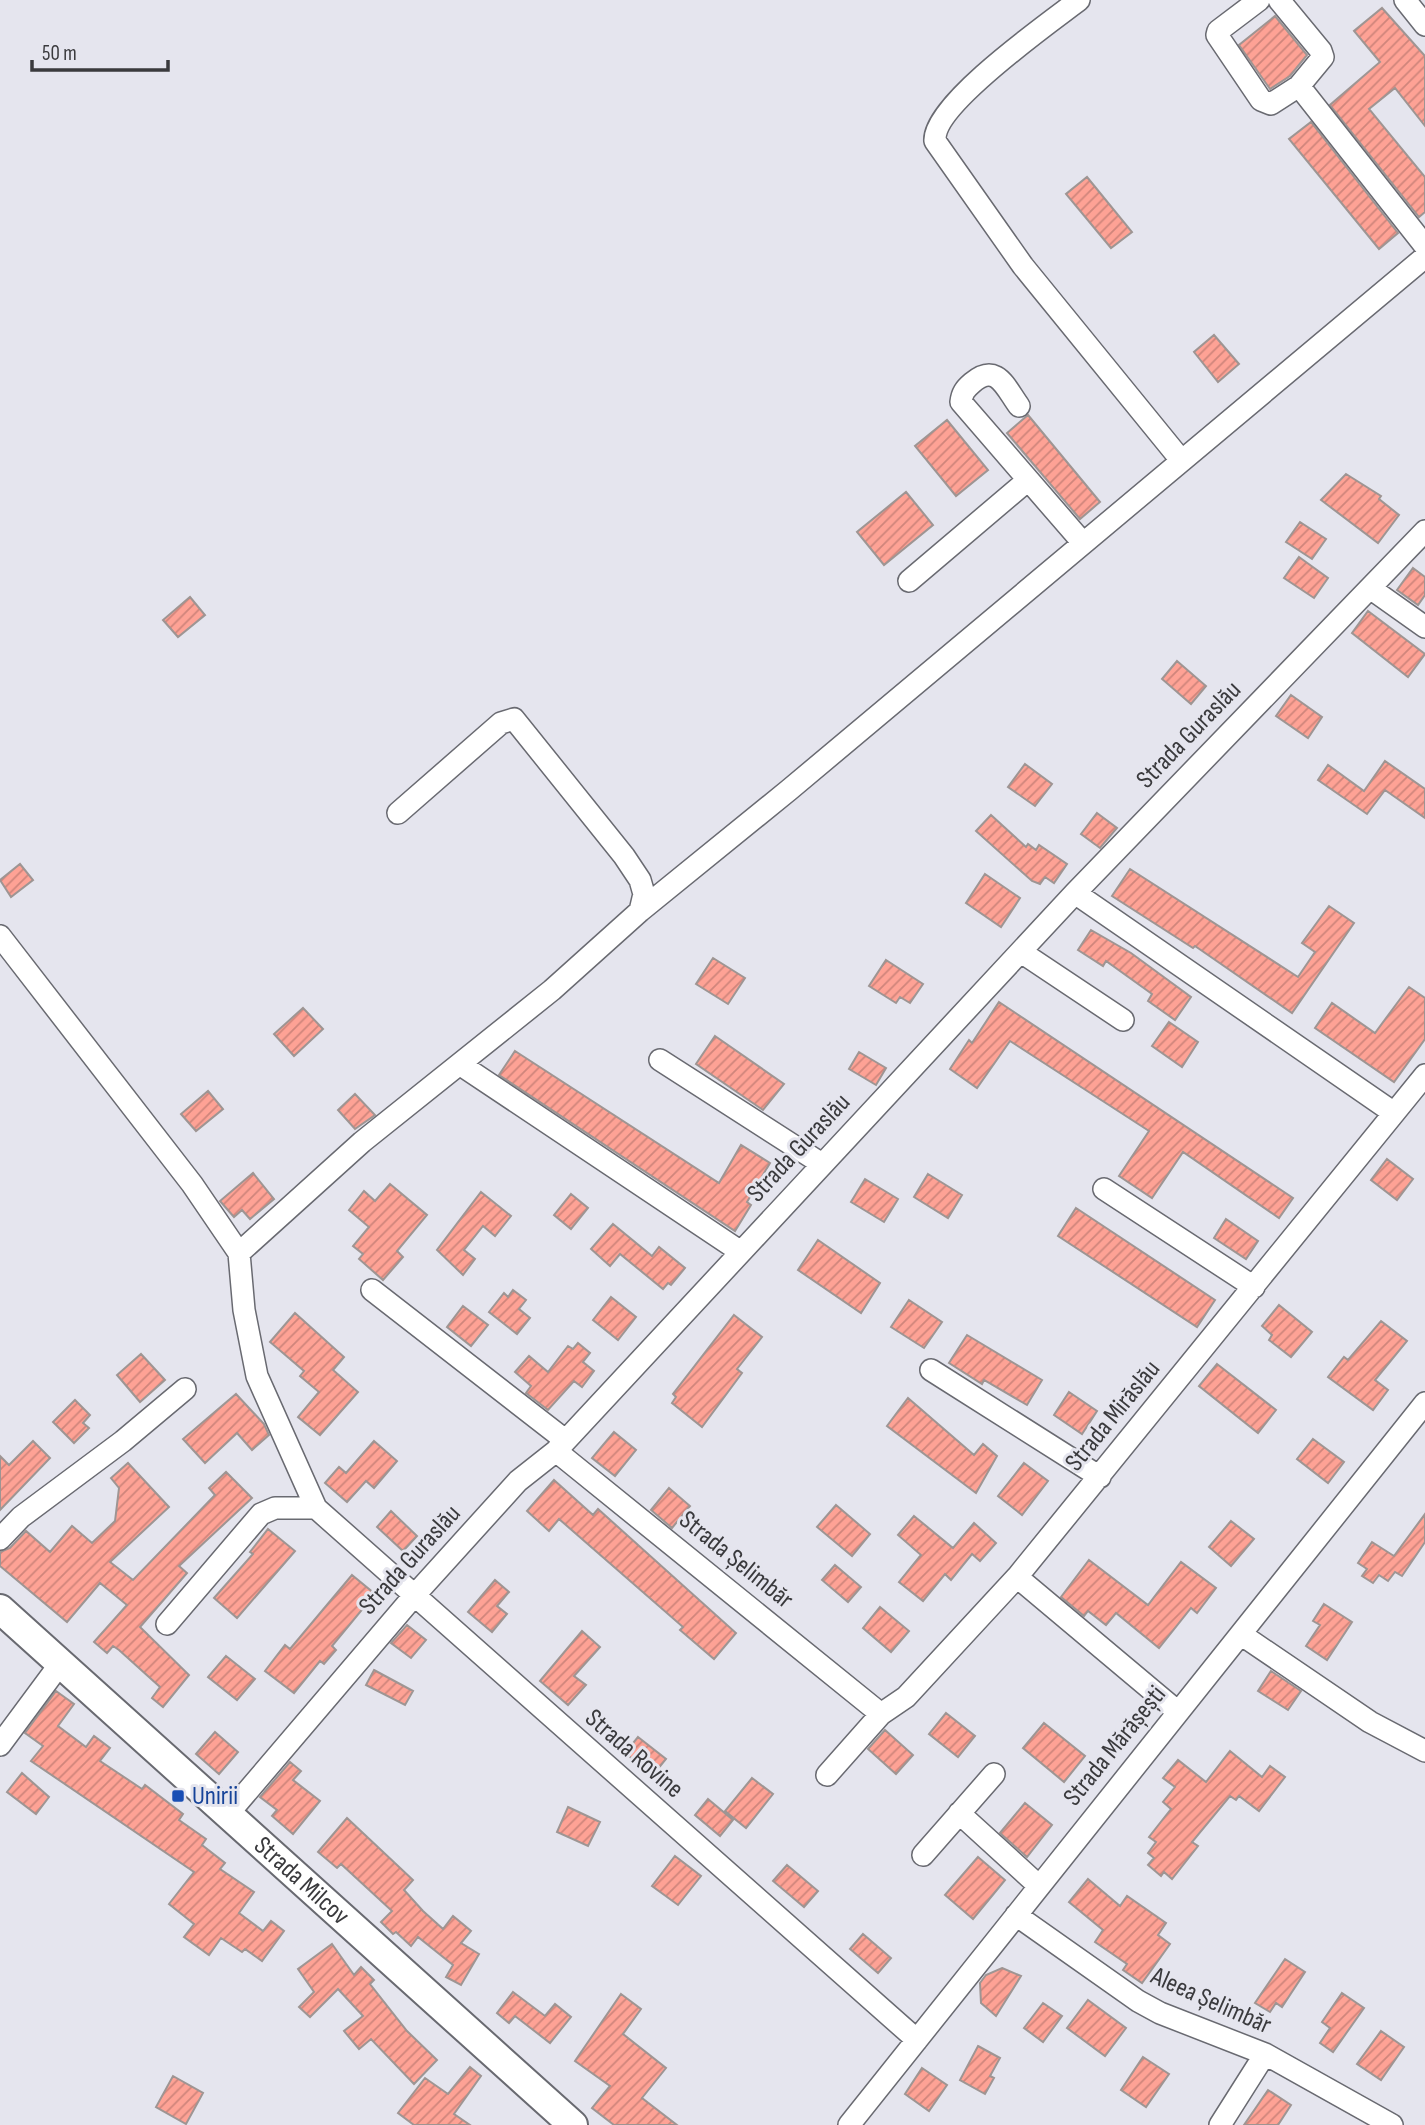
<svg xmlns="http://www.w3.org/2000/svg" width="1425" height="2125" font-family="'Sofia Sans Condensed',sans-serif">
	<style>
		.building { fill: url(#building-hatch); stroke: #9e9593; stroke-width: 2 }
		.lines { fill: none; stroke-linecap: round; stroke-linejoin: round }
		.minor-casing { stroke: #696a71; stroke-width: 24 }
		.major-casing { stroke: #696a71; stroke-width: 32 }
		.minor { stroke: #fff; stroke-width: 21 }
		.major { stroke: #fff; stroke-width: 28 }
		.transit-dot { fill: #1a4fb4; stroke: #e5e5ee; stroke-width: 2.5 }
		.labels { text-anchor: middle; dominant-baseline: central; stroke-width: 6; stroke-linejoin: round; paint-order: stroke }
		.street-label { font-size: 26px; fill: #3a3a3d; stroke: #e5e5ee }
		.transit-label { font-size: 26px; fill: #164399; stroke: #e5e5ee; text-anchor: start }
	</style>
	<defs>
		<pattern id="building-hatch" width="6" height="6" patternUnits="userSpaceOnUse" patternTransform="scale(1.75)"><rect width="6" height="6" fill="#fea295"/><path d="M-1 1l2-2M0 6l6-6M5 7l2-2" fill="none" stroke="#cf857b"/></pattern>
	</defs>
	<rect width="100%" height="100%" fill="#e5e5ee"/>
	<path class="building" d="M1382 8 1425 56V126L1395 88 1369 109 1425 177V212L1419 217 1330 105 1380 62 1354 31Z
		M1275 16 1307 55 1290 76 1270 89 1239 45Z
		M1311 122 1398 233 1379 249 1289 139Z
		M1087 177 1132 232 1111 248 1066 194Z
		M1214 335 1239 364 1218 382 1194 352Z
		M1028 415 1100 502 1080 519 1007 433Z
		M947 420 988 470 956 496 915 446Z
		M1346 474 1381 496 1379 499 1399 515 1378 543 1321 500Z
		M906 492 933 525 884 565 857 532Z
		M1300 522 1326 539 1312 559 1286 542Z
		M1299 557 1328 578 1314 598 1284 578Z
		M1413 568 1425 577V595L1418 605 1397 590Z
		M190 597 205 615 178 637 163 620Z
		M1368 611 1425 654 1408 677 1352 633Z
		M1177 661 1206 686 1191 704 1162 679Z
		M1291 695 1322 717 1308 738 1276 716Z
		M1385 761 1425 789V818L1385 790 1367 814 1318 780 1328 765 1364 791Z
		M1025 764 1052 784 1035 806 1008 787Z
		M1097 813 1117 828 1100 848 1081 834Z
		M991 815 1026 847 1028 844 1036 850 1039 845 1067 864 1054 883 1045 877 1040 884 1032 881 976 831Z
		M20 864 33 880 11 897 0 880Z
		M1130 869 1298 977 1315 952 1302 943 1329 906 1354 923 1292 1013 1195 946 1193 948 1112 896Z
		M985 874 1020 898 1001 927 966 903Z
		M1091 930 1131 953 1191 997 1175 1020 1148 1001 1152 994 1106 961 1103 966 1078 950Z
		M713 958 745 978 728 1004 696 984Z
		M886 960 923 984 910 1003 900 997 896 1003 869 986Z
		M1409 987 1425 998V1039L1394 1082 1315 1028 1332 1003 1375 1033Z
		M999 1002 1293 1198 1279 1218 1183 1152 1152 1198 1119 1176 1149 1131 1010 1041 977 1088 950 1069 969 1040 972 1043Z
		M303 1008 323 1029 294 1056 274 1034Z
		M1169 1022 1198 1042 1182 1067 1152 1046Z
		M715 1036 784 1084 763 1110 696 1064Z
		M515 1051 719 1183 741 1145 770 1163 747 1202 751 1205 735 1231 499 1075Z
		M859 1052 886 1068 876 1085 849 1069Z
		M208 1091 223 1109 196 1131 181 1114Z
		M355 1094 375 1115 355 1129 338 1110Z
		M1387 1159 1413 1179 1397 1200 1371 1180Z
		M253 1173 274 1199 250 1219 242 1210 234 1217 220 1201Z
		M928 1174 962 1195 948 1218 914 1197Z
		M865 1179 898 1199 884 1222 851 1202Z
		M390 1184 427 1215 397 1251 403 1257 383 1280 359 1259 363 1254 353 1246 369 1227 349 1210 364 1191 375 1201Z
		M481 1192 511 1216 495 1236 483 1226 464 1250 475 1259 463 1275 437 1250Z
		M571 1194 588 1208 571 1229 554 1215Z
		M1076 1208 1215 1300 1197 1327 1058 1236Z
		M1226 1219 1258 1241 1246 1259 1214 1238Z
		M613 1224 652 1256 659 1247 685 1268 671 1285 668 1283 663 1289 620 1254 610 1266 591 1249Z
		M818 1240 880 1283 861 1313 798 1270Z
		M513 1290 526 1300 519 1309 530 1318 517 1334 489 1312 504 1293 508 1297Z
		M611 1297 636 1317 618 1340 593 1320Z
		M909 1300 942 1322 924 1348 891 1327Z
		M1279 1305 1312 1332 1291 1357 1269 1340 1272 1335 1262 1326Z
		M463 1306 488 1325 471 1346 447 1327Z
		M295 1313 344 1357 333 1370 358 1392 320 1435 298 1417 319 1392 300 1376 304 1371 270 1342Z
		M734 1315 762 1337 737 1369 742 1373 702 1427 672 1403 676 1397 673 1394Z
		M1381 1321 1407 1341 1375 1380 1388 1390 1373 1410 1328 1377 1344 1357 1348 1360Z
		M967 1335 1042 1380 1027 1405 984 1380 982 1384 949 1363Z
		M578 1343 590 1353 583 1362 594 1371 582 1387 574 1381 548 1410 526 1393 531 1386 515 1372 529 1356 548 1372 568 1346 573 1349Z
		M141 1354 165 1380 140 1402 117 1375Z
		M1217 1364 1276 1410 1258 1433 1199 1386Z
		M1069 1392 1097 1411 1082 1434 1054 1415Z
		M236 1394 264 1424 269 1435 252 1450 237 1433 205 1463 183 1439Z
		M908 1398 974 1455 983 1444 997 1456 976 1493 887 1426Z
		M75 1400 90 1415 83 1423 89 1428 74 1443 53 1422Z
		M614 1432 636 1450 615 1476 592 1458Z
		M1313 1439 1344 1462 1328 1483 1297 1459Z
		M33 1441 50 1458 0 1510V1456L9 1465Z
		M374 1441 397 1461 374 1488 366 1481 347 1502 325 1483 339 1467 346 1473Z
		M128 1463 169 1507 110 1562 133 1580 215 1495 209 1488 226 1472 252 1498 179 1566 187 1573 140 1627 189 1675 163 1707 152 1698 160 1687 119 1650 113 1646 107 1653 94 1642 127 1605 100 1583 67 1622 0 1566V1552L10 1548 26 1531 50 1552 72 1526 92 1543 115 1521 119 1488 111 1478Z
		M1024 1463 1048 1481 1022 1515 998 1496Z
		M554 1480 593 1515 598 1509 736 1633 714 1659 680 1630 683 1627 559 1519 549 1531 527 1511Z
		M669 1488 690 1506 672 1528 651 1510Z
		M836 1505 870 1534 852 1556 817 1527Z
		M391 1511 417 1536 403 1551 377 1527Z
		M1425 1514V1542L1402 1576 1395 1572 1388 1581 1379 1575 1373 1583 1362 1576 1367 1569 1358 1563 1372 1542 1394 1556Z
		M914 1516 953 1548 974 1523 996 1543 980 1561 972 1554 951 1580 945 1574 923 1601 899 1582 921 1555 898 1535Z
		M1231 1521 1254 1539 1231 1566 1209 1547Z
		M268 1529 295 1551 237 1618 214 1598 253 1554 250 1552Z
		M1089 1560 1148 1605 1181 1562 1216 1588 1197 1613 1191 1608 1159 1648 1116 1613 1106 1625 1088 1611 1084 1616 1061 1597Z
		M835 1565 861 1587 848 1602 822 1580Z
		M352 1575 375 1594 332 1646 336 1650 324 1664 320 1661 294 1693 265 1671 285 1645 290 1649Z
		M495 1580 509 1592 497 1606 507 1614 492 1632 468 1612Z
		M1324 1604 1352 1622 1327 1660 1306 1646 1320 1625 1313 1621Z
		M880 1607 909 1631 891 1652 863 1628Z
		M407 1625 426 1640 411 1658 391 1643Z
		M582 1631 600 1647 574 1676 586 1685 568 1705 540 1681Z
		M226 1656 255 1679 237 1700 208 1677Z
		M374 1670 413 1691 405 1705 366 1685Z
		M1271 1671 1301 1691 1288 1710 1258 1691Z
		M56 1691 74 1704 58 1726 86 1747 94 1736 110 1748 100 1761 142 1789 145 1785 183 1814 179 1820 206 1839 202 1845 225 1863 220 1869 254 1892 239 1913 263 1931 271 1921 284 1931 262 1961 245 1949 242 1952 221 1938 209 1955 184 1937 194 1924 169 1904 194 1872 31 1761 43 1746 25 1733Z
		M946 1713 975 1736 958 1757 929 1734Z
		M1044 1723 1085 1756 1064 1782 1023 1748Z
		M885 1730 913 1755 896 1774 868 1749Z
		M215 1732 238 1752 219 1774 196 1754Z
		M638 1737 666 1759 653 1775 625 1753Z
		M1230 1751 1262 1777 1270 1766 1285 1777 1259 1811 1239 1796 1236 1800 1230 1796 1192 1842 1198 1846 1172 1879 1164 1872 1161 1876 1148 1865 1154 1858 1148 1853 1156 1842 1149 1837 1171 1809 1163 1802 1175 1787 1163 1778 1178 1760 1206 1782Z
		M290 1762 301 1771 293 1780 320 1801 293 1834 272 1816 277 1810 260 1797Z
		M22 1773 49 1797 36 1814 7 1792Z
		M752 1778 773 1794 746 1828 725 1811Z
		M708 1799 733 1820 720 1836 695 1815Z
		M1025 1803 1052 1825 1027 1857 1000 1833Z
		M568 1807 600 1822 588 1846 557 1832Z
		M347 1818 413 1880 404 1890 423 1911 443 1929 453 1916 471 1931 461 1943 479 1954 461 1985 446 1977 453 1965 418 1937 411 1946 396 1932 393 1934 381 1922 392 1911 341 1864 337 1868 318 1852Z
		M675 1856 701 1876 678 1905 652 1886Z
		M978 1857 1005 1880 973 1919 945 1895Z
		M787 1865 818 1891 804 1907 773 1881Z
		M1088 1879 1120 1906 1127 1896 1166 1923 1158 1935 1170 1944 1142 1983 1123 1970 1127 1964 1095 1942 1103 1930 1069 1902Z
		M863 1934 891 1958 878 1973 850 1949Z
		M332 1944 354 1975 361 1967 374 1980 370 1984 407 2031 437 2060 414 2084 371 2039 359 2049 344 2031 363 2016 338 1989 310 2017 299 2007 314 1992 298 1969Z
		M1285 1959 1305 1972 1282 2007 1276 2003 1270 2012 1255 2003Z
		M1002 1968 1021 1976 996 2016 981 2003 980 1983 986 1975Z
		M513 1992 545 2016 555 2004 571 2017 550 2043 515 2016 509 2023 497 2013Z
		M1342 1993 1364 2008 1333 2052 1320 2043 1330 2028 1322 2022Z
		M621 1994 641 2009 623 2034 666 2068 642 2098 677 2125H614L592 2108 610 2086 575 2061Z
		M1088 2000 1126 2028 1105 2056 1067 2028Z
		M1043 2003 1062 2016 1043 2042 1024 2028Z
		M1381 2031 1404 2047 1381 2080 1357 2064Z
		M978 2046 1000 2058 990 2076 994 2078 985 2094 960 2080Z
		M1143 2057 1169 2074 1146 2107 1121 2090Z
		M470 2067 481 2076 454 2114 470 2125H414L398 2113 425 2078 448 2094Z
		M922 2068 947 2085 929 2111 905 2094Z
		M173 2076 203 2093 186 2124 156 2107Z
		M1268 2090 1291 2105 1278 2125H1244Z"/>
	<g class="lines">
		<g class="minor-casing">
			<path id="minor" d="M1079 0C1049 23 932 105 935 141L1023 266 1181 460
				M1259 0 1218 31 1217 35 1261 100 1271 104 1299 86 1323 57 1321 51 1279 0
				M1405 0 1425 25
				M1299 86 1425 246
				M1019 406C1005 387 997 362 972 383 965 389 962 393 961 402L1083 543
				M909 581 1028 480
				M1370 588 1425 627
				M1075 893 1394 1113
				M640 911 789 790 1425 257
				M0 936 192 1184 239 1253 244 1310 257 1376 316 1508 917 2040
				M1021 952 1123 1020
				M660 1060 822 1164
				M461 1065 741 1252
				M1104 1189 1254 1287
				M239 1253 362 1142 552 990 640 911 644 894 640 880 624 856 514 719 501 723 398 813
				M372 1290 565 1440
				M931 1370 1100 1477
				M556 1451 881 1714
				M0 1539 21 1517 123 1441 185 1389
				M1017 1577 1178 1712
				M167 1624 261 1514 275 1508H316
				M1242 1635 1370 1722 1425 1751
				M0 1745 60 1664
				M827 1775 881 1714 906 1697 1017 1577 1425 1075
				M959 1813 1039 1886
				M228 1814 413 1597 518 1481 556 1451 1075 893 1425 531
				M923 1855 994 1774
				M1016 1915 1138 2001 1160 2013 1265 2054 1392 2125
				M849 2125 1425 1403
				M1220 2125 1265 2054"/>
		</g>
		<g class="major-casing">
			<g id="major">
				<path id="s1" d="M0 1609 573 2125"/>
			</g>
		</g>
		<use href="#minor" class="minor"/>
		<use href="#major" class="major"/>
	</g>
	<rect class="transit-dot" x="171" y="1789" width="14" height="14" rx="3.5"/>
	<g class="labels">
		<g class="street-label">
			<text transform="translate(1189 735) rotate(-46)">Strada Guraslău</text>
			<text transform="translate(799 1148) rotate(-47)">Strada Guraslău</text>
			<text transform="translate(1113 1416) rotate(-51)">Strada Mirăslău</text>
			<text transform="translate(410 1560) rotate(-48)">Strada Guraslău</text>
			<text transform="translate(736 1560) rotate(39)">Strada Șelimbăr</text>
			<text transform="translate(1115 1746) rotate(-51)">Strada Mărășești</text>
			<text transform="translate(634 1754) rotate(41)">Strada Rovine</text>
			<text stroke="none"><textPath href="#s1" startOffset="406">Strada Milcov</textPath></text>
			<text transform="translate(1211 2001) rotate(24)">Aleea Șelimbăr</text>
		</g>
		<g class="transit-label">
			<text x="192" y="1796">Unirii</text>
		</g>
	</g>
	<path d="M32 60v10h136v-10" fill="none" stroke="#3a3a3d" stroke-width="3.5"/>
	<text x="42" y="60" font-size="21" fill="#3a3a3d" stroke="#e5e5ee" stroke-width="5" paint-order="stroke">50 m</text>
</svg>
